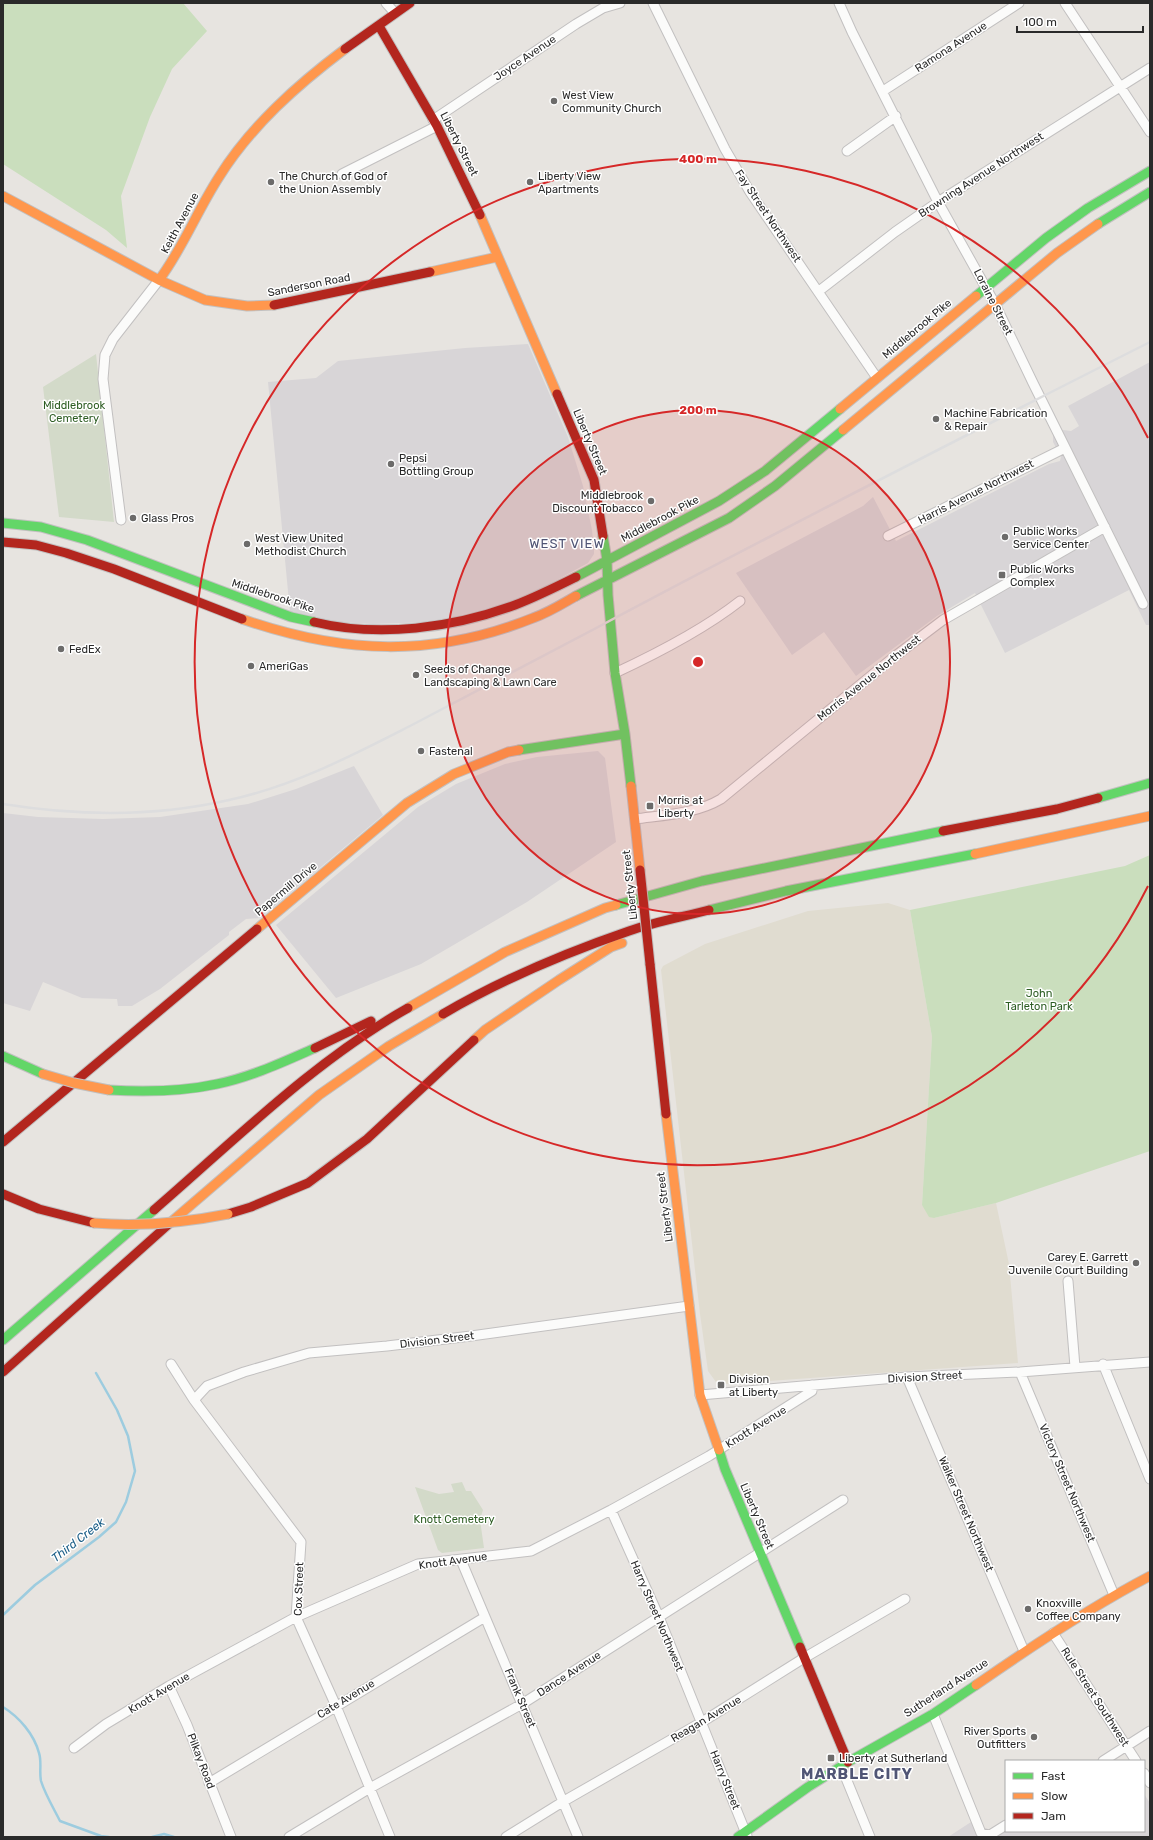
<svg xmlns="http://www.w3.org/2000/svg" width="1153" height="1840" font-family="Rubik,sans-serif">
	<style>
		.industrial { fill: #d8d5d7 }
		.education { fill: #e0dcd0 }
		.green { fill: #cadebd }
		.cemetery { fill: #d3dac9 }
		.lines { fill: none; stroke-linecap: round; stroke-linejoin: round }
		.stream { stroke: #9dccdf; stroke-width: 2.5 }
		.street-casing { stroke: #c2c0c0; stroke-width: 11 }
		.fast-casing { stroke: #c2c0c0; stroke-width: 11 }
		.slow-casing { stroke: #c2c0c0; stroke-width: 11 }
		.jam-casing { stroke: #c2c0c0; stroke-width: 11 }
		.street { stroke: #fbfbfa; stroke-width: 9 }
		.fast { stroke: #63d668; stroke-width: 9 }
		.slow { stroke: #ff974d; stroke-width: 9 }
		.jam { stroke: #b3261e; stroke-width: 9 }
		.rail { stroke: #ddddde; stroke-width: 2.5 }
		.slow-bridge-casing { stroke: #c2c0c0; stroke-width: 11; stroke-linecap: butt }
		.jam-bridge-casing { stroke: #c2c0c0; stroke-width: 11; stroke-linecap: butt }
		.slow-bridge { stroke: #ff974d; stroke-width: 9 }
		.jam-bridge { stroke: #b3261e; stroke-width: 9 }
		.ring { fill: none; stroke: #d62828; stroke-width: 2 }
		.poi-dot { fill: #6c6b6a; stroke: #fff; stroke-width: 1.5 }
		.labels { text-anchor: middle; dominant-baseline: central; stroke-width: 3; stroke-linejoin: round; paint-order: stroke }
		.street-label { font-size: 11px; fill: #2a2a2a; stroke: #fff }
		.poi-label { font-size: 11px; fill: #2a2a2a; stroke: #fff; text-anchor: start }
		.park-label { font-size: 11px; fill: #2d5d23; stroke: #fff }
		.water-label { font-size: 12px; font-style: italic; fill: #1e6089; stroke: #fff }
		.quarter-label { font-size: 13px; letter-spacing: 1px; fill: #505575; stroke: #fff }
		.district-label { font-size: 15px; font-weight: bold; letter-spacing: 1px; fill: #505575; stroke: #fff }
		.centre { fill: #d62828; stroke: #fff; stroke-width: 2 }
		.ring-label { font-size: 12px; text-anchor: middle; font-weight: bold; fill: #d62828; stroke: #fff; stroke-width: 3; stroke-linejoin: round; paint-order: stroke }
	</style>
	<rect width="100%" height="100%" fill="#e7e4e0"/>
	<path class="industrial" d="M528 344 568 437 583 486 592 530 594 550V554L588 563 544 587 501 605 434 622 372 624 338 622 290 612 268 382 316 378 338 361 465 348Z
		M1150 362V625H1146L1129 590 1005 653 975 593 937 616 856 676 824 632 792 655 736 573 863 506 873 497 896 541 1049 464 1060 461 1061 457 1053 442V435L1063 430 1071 431 1079 426 1068 406Z
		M598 751 605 758 616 842 527 902 421 964 336 998 276 925 418 807 456 784 505 764 537 757Z
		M354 766 383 815 260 918 246 919 229 932V935L160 989 132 1006H118L117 999 82 998 43 982 30 1011 3 1003V813L38 817 103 819 160 817 248 804 296 789Z
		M1144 1794 1150 1803V1837H996L1006 1830 1144 1831Z
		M971 1822 980 1837H948Z"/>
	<path class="education" d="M888 903 910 910 932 1037 922 1205 934 1218 996 1203 1009 1264 1018 1363 728 1384 716 1382 708 1371 700 1314 661 970 663 966 705 944 808 911Z"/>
	<path class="green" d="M3 3H183L207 31 172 69 150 117 121 196 127 248 106 230 3 164Z
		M1150 855V1151L996 1203 934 1218 929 1217 922 1205 932 1037 910 910 1125 866Z"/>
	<path class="cemetery" d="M96 354 114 522 59 517 43 387Z
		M462 1482 466 1491H471L483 1510 480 1520 484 1548 442 1553 438 1550 415 1487 439 1494 454 1492 451 1484Z"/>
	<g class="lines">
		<path class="stream" d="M3 1615 35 1585 99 1537 116 1522 126 1502 135 1471 128 1436 117 1410 96 1373
			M3 1707C19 1717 34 1734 39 1753 42 1762 39 1772 41 1781 45 1794 54 1809 60 1821L101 1836 109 1837
			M152 1837 164 1834 174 1837"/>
		<g class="street-casing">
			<path id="street" d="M386 3 395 13
				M653 3 725 149 750 192 877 378
				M839 3 852 32 938 202 995 304 1033 383 1143 604
				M1065 3 1150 132
				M883 91 1019 3
				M433 120 576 24 603 8 620 3
				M847 151 896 116
				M342 174 437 126
				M819 291 895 232 938 202 1150 68
				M121 520 103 379 105 355 113 339 159 280
				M888 536 1065 448
				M615 673C658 653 703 630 740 601
				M635 819C664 815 696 814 721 799L894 657 943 620 1105 527
				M1068 1281 1075 1367
				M171 1364 194 1400 301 1542 296 1617 336 1706 390 1837
				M1103 1364 1150 1479
				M1020 1372 1114 1595
				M907 1377 1024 1651
				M700 1395 907 1377 1020 1372 1150 1362
				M194 1400 207 1386 244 1372 309 1353 387 1346 471 1336 689 1306
				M611 1510 659 1617 747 1836
				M461 1560 578 1837
				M1053 1633 1136 1761
				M169 1686 187 1725 231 1837
				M933 1714 981 1833 990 1835 1006 1825
				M74 1748 106 1724 169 1686 296 1617 418 1564 531 1551 611 1510 709 1456 812 1391V1385
				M1103 1761 1150 1731
				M841 1766 870 1837
				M1144 1773 1150 1783
				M209 1783 485 1617
				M289 1837 370 1788 522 1704 843 1500
				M506 1837 564 1801 702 1722 804 1658 905 1599"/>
		</g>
		<g class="fast-casing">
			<path id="fast" d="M1098 224 1150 192
				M976 296 1046 238 1088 208 1150 171
				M3 523 41 527 87 540 291 617 314 622
				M603 536 607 560 608 595 615 673 625 734 631 786
				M576 577 719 501 765 471 840 409
				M576 596 729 518 775 486 843 430
				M519 750 625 734
				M1098 798 1150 783
				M616 905 702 881 943 831
				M709 910 786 891 975 854
				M3 1056 43 1074
				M109 1090C145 1092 181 1092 217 1084 251 1077 283 1062 315 1048
				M3 1340 154 1210
				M719 1450 725 1469 800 1647
				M738 1837 808 1787 848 1762 933 1714 976 1685"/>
		</g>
		<g class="slow-casing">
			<path id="slow" d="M3 196 159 280 205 300 247 306 274 305
				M480 215 557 394
				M430 272 497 257
				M159 280C183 248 197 211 219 177 251 126 297 85 345 49
				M840 409 976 296
				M843 430 1057 253 1098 224
				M242 619C343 654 433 658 533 618 548 613 562 604 576 596
				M631 786 640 870
				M975 854 1150 816
				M257 929 407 803 454 774 508 752 519 750
				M408 1008 505 952 605 908 616 905
				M474 1040 485 1030 559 980 611 947 622 943
				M666 1114 700 1395 719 1450
				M170 1223 319 1095 389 1046 443 1014
				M976 1685C1032 1646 1089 1608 1150 1576"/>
		</g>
		<g class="jam-casing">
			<path id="jam" d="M379 26 437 126 480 215
				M345 49 410 3
				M274 305 430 272
				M557 394 594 480 603 536
				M3 542 36 545 66 553 114 569 242 619
				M314 622C379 638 453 628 515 605 536 597 556 587 576 577
				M943 831 1057 809 1098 798
				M650 964 666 1114
				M443 1014C501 980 565 953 629 931 654 922 682 917 709 910
				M315 1048 371 1021
				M3 1142 257 929
				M3 1194 39 1209 94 1223
				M154 1210C235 1140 314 1061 408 1008
				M228 1214 251 1207 308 1183 367 1139 474 1040
				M3 1372 170 1223
				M800 1647 848 1762"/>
		</g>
		<use href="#street" class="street"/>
		<use href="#fast" class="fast"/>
		<use href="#slow" class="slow"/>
		<use href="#jam" class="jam"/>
		<path class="rail" d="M3 804C78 816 155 817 229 800 294 786 351 756 410 726 473 693 536 660 600 626 782 529 966 435 1150 342"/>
		<g class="slow-bridge-casing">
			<path id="slow-bridge" d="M43 1074 74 1083 109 1090
				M94 1223C140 1227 183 1223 228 1214"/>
		</g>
		<g class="jam-bridge-casing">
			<path id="jam-bridge" d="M640 870 650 964"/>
		</g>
		<use href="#slow-bridge" class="slow-bridge"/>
		<use href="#jam-bridge" class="jam-bridge"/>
	</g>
	<circle cx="698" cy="662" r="252" fill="#d62828" fill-opacity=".12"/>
	<g class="ring">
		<circle cx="698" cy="662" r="252"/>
		<path d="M1148 886A503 503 0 1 1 1148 438"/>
	</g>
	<g class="poi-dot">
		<circle cx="554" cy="101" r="4"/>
		<circle cx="271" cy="182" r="4"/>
		<circle cx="530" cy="182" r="4"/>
		<circle cx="936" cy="419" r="4"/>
		<circle cx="391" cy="464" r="4"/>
		<circle cx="651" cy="501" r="4"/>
		<circle cx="133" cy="518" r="4"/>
		<circle cx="1005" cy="537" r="4"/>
		<circle cx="247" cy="544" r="4"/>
		<rect x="998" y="571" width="8" height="8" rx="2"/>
		<circle cx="61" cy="649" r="4"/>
		<circle cx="251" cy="666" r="4"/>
		<circle cx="416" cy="675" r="4"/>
		<circle cx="421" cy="751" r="4"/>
		<rect x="646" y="802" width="8" height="8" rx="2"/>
		<circle cx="1136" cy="1263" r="4"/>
		<rect x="717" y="1381" width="8" height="8" rx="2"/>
		<circle cx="1028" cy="1609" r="4"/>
		<circle cx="1034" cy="1737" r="4"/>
		<rect x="827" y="1754" width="8" height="8" rx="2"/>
	</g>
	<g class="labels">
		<g class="street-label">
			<text transform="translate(951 47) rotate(-33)">Ramona Avenue</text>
			<text transform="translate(525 58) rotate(-34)">Joyce Avenue</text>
			<text transform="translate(459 144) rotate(63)">Liberty Street</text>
			<text transform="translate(981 175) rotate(-33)">Browning Avenue Northwest</text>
			<text transform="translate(768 216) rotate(56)">Fay Street Northwest</text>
			<text transform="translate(180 223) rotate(-62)">Keith Avenue</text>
			<text transform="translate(309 285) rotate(-11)">Sanderson Road</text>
			<text transform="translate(993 302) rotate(63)">Loraine Street</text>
			<text transform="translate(917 329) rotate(-40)">Middlebrook Pike</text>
			<text transform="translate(590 442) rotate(67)">Liberty Street</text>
			<text transform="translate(976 492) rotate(-27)">Harris Avenue Northwest</text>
			<text transform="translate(660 519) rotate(-28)">Middlebrook Pike</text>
			<text transform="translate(273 596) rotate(18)">Middlebrook Pike</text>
			<text transform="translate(869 678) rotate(-39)">Morris Avenue Northwest</text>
			<text transform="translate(630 885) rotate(-96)">Liberty Street</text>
			<text transform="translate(286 889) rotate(-40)">Papermill Drive</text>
			<text transform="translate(665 1207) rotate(-97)">Liberty Street</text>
			<text transform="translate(437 1340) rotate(-7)">Division Street</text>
			<text transform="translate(925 1377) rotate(-3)">Division Street</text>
			<text transform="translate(756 1427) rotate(-32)">Knott Avenue</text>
			<text transform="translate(1067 1483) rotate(67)">Victory Street Northwest</text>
			<text transform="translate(966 1514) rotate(67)">Walker Street Northwest</text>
			<text transform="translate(757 1516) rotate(67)">Liberty Street</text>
			<text transform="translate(453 1561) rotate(-8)">Knott Avenue</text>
			<text transform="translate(299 1589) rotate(-88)">Cox Street</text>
			<text transform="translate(657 1616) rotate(67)">Harry Street Northwest</text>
			<text transform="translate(569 1674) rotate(-33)">Dance Avenue</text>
			<text transform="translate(946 1688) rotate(-33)">Sutherland Avenue</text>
			<text transform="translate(159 1693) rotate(-31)">Knott Avenue</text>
			<text transform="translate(1095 1697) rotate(57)">Rule Street Southwest</text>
			<text transform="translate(520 1698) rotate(67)">Frank Street</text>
			<text transform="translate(346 1699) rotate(-31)">Cate Avenue</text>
			<text transform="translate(706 1719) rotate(-31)">Reagan Avenue</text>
			<text transform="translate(201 1761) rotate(69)">Pilkay Road</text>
			<text transform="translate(725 1780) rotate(68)">Harry Street</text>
		</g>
		<g class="poi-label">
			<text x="562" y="95">West View<tspan x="562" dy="13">Community Church</tspan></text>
			<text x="279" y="176">The Church of God of<tspan x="279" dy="13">the Union Assembly</tspan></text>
			<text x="538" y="176">Liberty View<tspan x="538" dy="13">Apartments</tspan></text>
			<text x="944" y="413">Machine Fabrication<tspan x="944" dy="13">&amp; Repair</tspan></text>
			<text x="399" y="458">Pepsi<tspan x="399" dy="13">Bottling Group</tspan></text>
			<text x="643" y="495" text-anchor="end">Middlebrook<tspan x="643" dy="13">Discount Tobacco</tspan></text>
			<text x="141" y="518">Glass Pros</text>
			<text x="1013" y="531">Public Works<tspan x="1013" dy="13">Service Center</tspan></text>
			<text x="255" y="538">West View United<tspan x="255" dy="13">Methodist Church</tspan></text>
			<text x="1010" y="569">Public Works<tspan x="1010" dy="13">Complex</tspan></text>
			<text x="69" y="649">FedEx</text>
			<text x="259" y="666">AmeriGas</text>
			<text x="424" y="669">Seeds of Change<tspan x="424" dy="13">Landscaping &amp; Lawn Care</tspan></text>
			<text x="429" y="751">Fastenal</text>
			<text x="658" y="800">Morris at<tspan x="658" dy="13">Liberty</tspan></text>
			<text x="1128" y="1257" text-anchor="end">Carey E. Garrett<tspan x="1128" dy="13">Juvenile Court Building</tspan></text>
			<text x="729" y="1379">Division<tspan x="729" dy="13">at Liberty</tspan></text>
			<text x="1036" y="1603">Knoxville<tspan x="1036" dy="13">Coffee Company</tspan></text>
			<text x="1026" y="1731" text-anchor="end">River Sports<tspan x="1026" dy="13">Outfitters</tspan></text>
			<text x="839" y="1758">Liberty at Sutherland</text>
		</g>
		<g class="park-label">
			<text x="74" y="405">Middlebrook<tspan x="74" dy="13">Cemetery</tspan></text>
			<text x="1039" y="993">John<tspan x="1039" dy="13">Tarleton Park</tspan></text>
			<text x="454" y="1519">Knott Cemetery</text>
		</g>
		<g class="water-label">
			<text transform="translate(78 1540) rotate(-38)">Third Creek</text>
		</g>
		<g class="quarter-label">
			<text x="567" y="543">WEST VIEW</text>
		</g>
		<g class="district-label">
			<text x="857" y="1774">MARBLE CITY</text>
		</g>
	</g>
	<circle cx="698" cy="662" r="6" class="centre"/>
	<g class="ring-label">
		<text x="698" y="163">400 m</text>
		<text x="698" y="414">200 m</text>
	</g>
	<rect width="1153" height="1840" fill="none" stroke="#2a2a2a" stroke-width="8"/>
	<rect x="1005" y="1760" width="140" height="72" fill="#ffffff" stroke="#aaaaaa"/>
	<rect x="1013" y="1773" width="20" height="6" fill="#63d668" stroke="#aaaaaa"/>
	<text x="1041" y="1780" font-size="12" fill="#2a2a2a">Fast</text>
	<rect x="1013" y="1793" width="20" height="6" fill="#ff974d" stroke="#aaaaaa"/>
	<text x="1041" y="1800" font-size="12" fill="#2a2a2a">Slow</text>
	<rect x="1013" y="1813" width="20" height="6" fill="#b3261e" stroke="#aaaaaa"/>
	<text x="1041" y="1820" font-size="12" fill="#2a2a2a">Jam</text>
	<path d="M1017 26v6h126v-6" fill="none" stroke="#2a2a2a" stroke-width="2"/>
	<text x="1023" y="26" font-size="12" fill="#2a2a2a" stroke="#ffffff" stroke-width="3" paint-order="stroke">100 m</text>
</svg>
